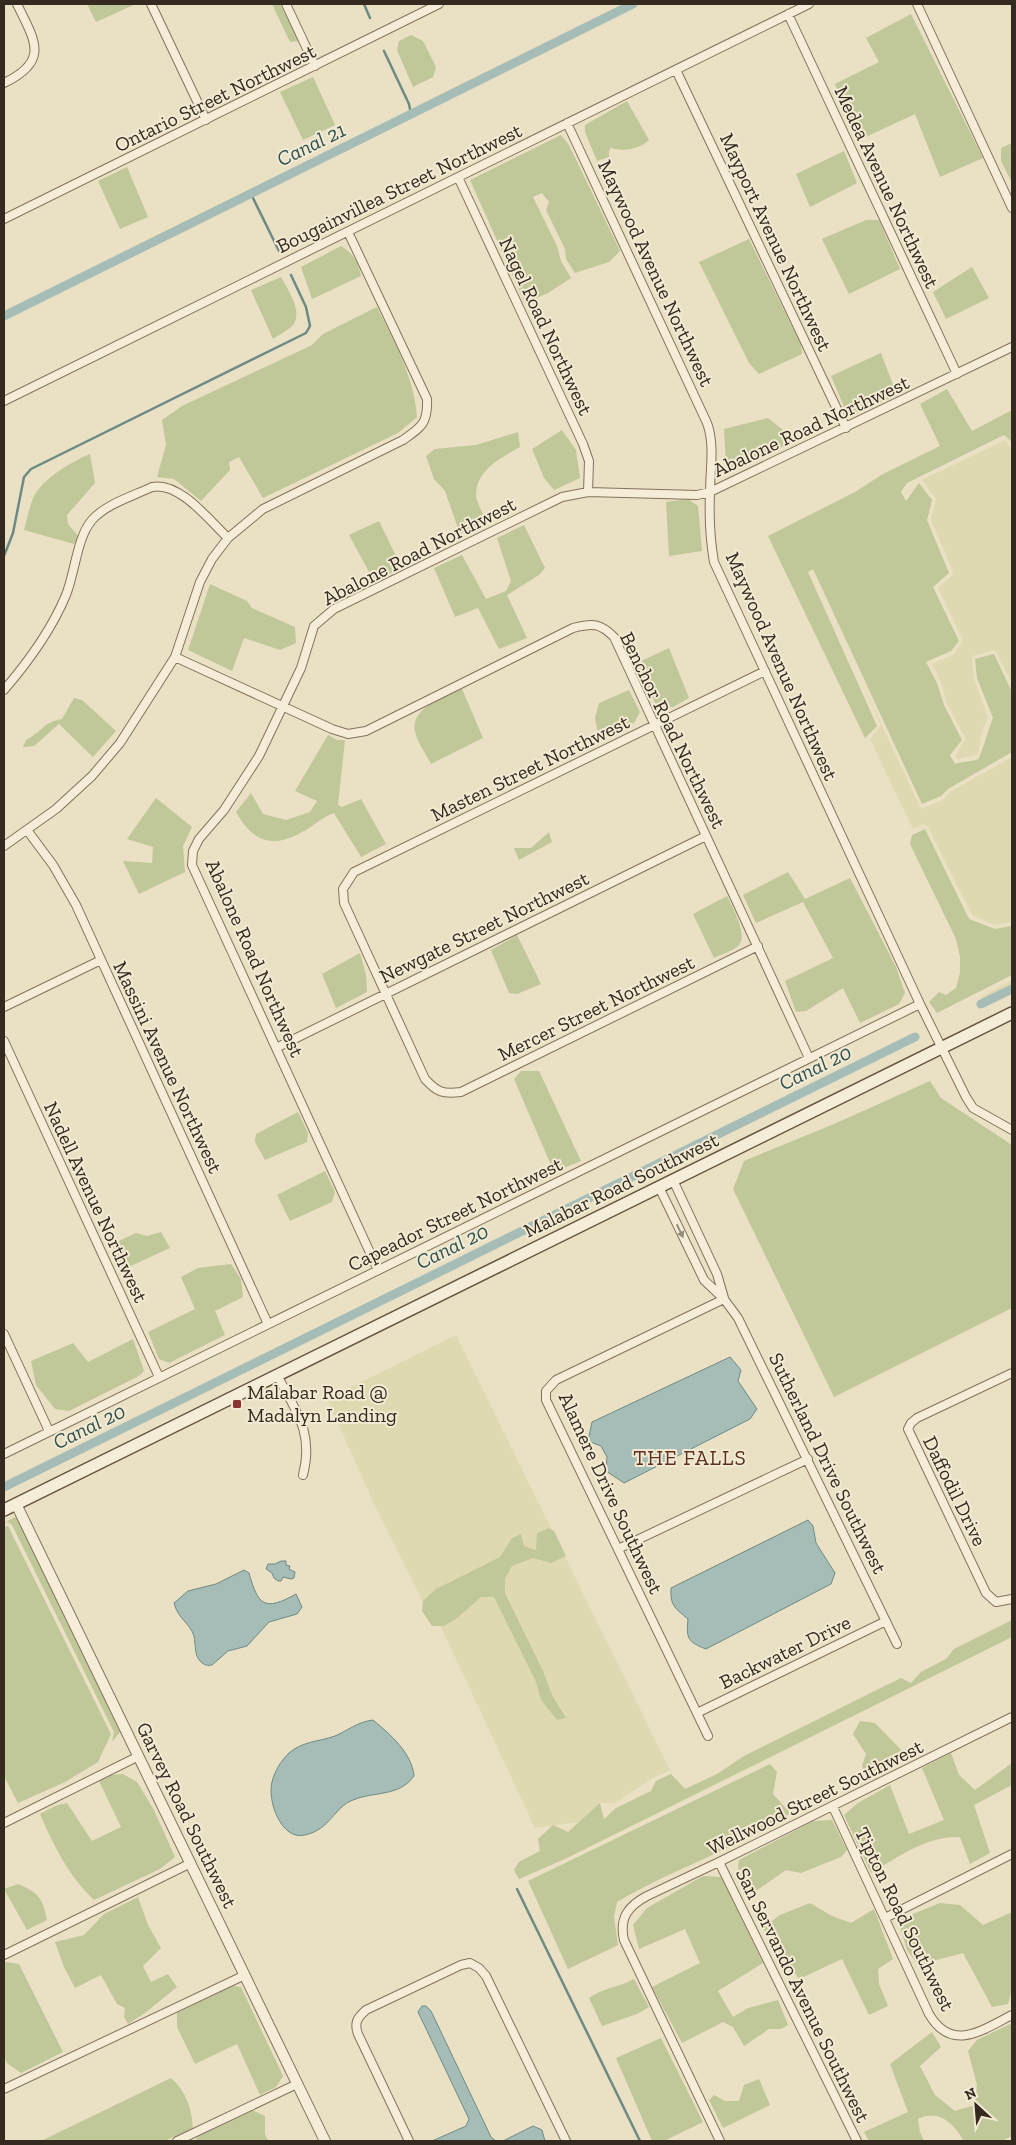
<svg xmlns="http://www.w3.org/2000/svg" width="1016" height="2145" font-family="'Zilla Slab',serif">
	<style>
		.farmland { fill: #dfd9b2 }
		.green { fill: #c0c799 }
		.water { fill: #a6bdb7; stroke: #6d8b84 }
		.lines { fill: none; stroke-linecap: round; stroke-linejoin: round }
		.stream { stroke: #6d8b84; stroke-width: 2.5 }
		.canal { stroke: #a6bdb7; stroke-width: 9 }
		.minor-casing { stroke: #83725c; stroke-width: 10 }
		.tertiary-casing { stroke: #83725c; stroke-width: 12 }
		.secondary-casing { stroke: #65533f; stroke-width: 14 }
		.minor { stroke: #f5edd7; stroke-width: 8 }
		.tertiary { stroke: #f5edd7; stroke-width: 10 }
		.secondary { stroke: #f5edd7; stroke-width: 11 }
		.oneway { fill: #948c7b }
		.poi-dot { fill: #8c3432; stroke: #f2ead3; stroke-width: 2 }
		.labels { text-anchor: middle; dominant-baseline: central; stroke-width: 4; stroke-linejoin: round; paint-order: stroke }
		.street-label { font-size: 20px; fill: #342a1f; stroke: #f2ead3 }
		.poi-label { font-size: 20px; fill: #342a1f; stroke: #f2ead3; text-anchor: start }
		.water-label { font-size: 21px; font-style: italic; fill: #2f5251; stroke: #f2ead3 }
		.neighbourhood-label { font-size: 21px; letter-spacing: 1px; fill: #5d3022; stroke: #f2ead3 }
	</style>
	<rect width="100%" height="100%" fill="#eae0c4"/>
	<path class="farmland" d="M1005 440 1012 450V683L995 650 972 656 974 679 988 717 981 735 979 751 976 755 957 759 955 756 966 739 947 704 941 682 932 664 953 655 963 640 938 588 952 576 953 572 931 520 936 499 922 480Z
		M862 683 921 809 943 800 950 792 1012 757V922L995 925 972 915 928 827 924 824 913 829 870 739 881 726Z
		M1012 980V991L985 1005 981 997Z
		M456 1335 670 1770 651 1779 615 1803H600L579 1822 535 1828 441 1627 426 1608 375 1506 327 1399Z"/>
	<path class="green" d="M87 4H136L96 22Z
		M272 4H280L299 41 290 42Z
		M911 14 983 158 940 177 915 114 857 141 835 84 879 62 866 38Z
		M411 35 423 41 436 67 433 77 413 87 397 50 399 41Z
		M313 77 335 125 303 140 280 92Z
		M627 101 649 140C639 149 625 152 611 148L609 151V157L597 161 585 132V125Z
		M561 135 569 145 620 251 609 262 575 273 566 259 565 249 546 210 549 202 542 193 533 197 557 246 561 261 571 278 548 293 525 303 470 180Z
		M1012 143V183L1001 161V148Z
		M844 151 857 183 810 207 796 174Z
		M127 167 148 217 120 229 98 181Z
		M866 220H879L900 269 849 294 822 239Z
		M749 239 801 345 802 354 759 374 749 363 699 262Z
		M341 246C352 252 359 263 361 276L312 299 301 267Z
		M972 267 989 298 946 319 933 292Z
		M281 277C288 290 306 315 290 328 285 332 278 335 273 339L251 290Z
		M377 307C395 344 414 376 417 417L398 433 263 498 239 457 229 462 230 470 201 501 174 479 157 477 166 445 162 420 182 406 312 345 323 334Z
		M881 353 897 395 856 413 845 409 831 376Z
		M947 389 972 431 1012 410V442L1004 435 907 483 901 492 906 501 919 483 932 500 927 520 949 573 933 587 959 641 951 651 926 662 937 683 944 705 962 740 950 755 955 764C962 761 972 762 978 759 981 757 990 724 993 718L977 678 975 659 994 654 1012 692V752L948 789 941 796 922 804 813 569 808 572 877 726 865 738 768 536 855 492 883 474 940 446 920 404Z
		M768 418 783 430 784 446 731 472 726 466 724 429Z
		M562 430 576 450 580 478 554 490 544 478 532 449Z
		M518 432 520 447C501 458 477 469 476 494 476 502 484 515 487 523L460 534 445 491 434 479 426 456 435 449 476 445Z
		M90 454 95 483 67 515 68 524 79 537 74 544 24 530C27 520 29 507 34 496 43 479 72 461 90 454Z
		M688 499 698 506 702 551 669 556 666 502Z
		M379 521 396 556 404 567 374 581 349 535Z
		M524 525 545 568 539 575 507 595 527 638 499 649 478 608 455 617 434 568 462 555 486 599 506 591 511 581 497 538Z
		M210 584 247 601 252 608 295 627 296 643 280 650 244 638 232 671 188 650Z
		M669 648 689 698 673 707 661 708 655 703 637 663Z
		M462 689 483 738 431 764C426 754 417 742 415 731 410 708 446 696 462 689Z
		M629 690 640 712 634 723 606 736 599 737 595 718 599 703Z
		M74 698 82 700 116 731 93 757 59 724 34 746 23 747 26 740C42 732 43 722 62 719Z
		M328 735 337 740H345L338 805 342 807 361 799 386 844 361 857 334 813C322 817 315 825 304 831 272 849 254 843 236 812L251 793 263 814 286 820 310 812 317 801 295 791Z
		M156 798 192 827 183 846 185 872 139 894 123 861 152 863 153 847 127 839Z
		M925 829 969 919 995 929 1012 926V975L937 1013 929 1002 939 992 946 995 956 988 960 973V957L956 939 910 844 912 835Z
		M549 832 552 842 519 860 514 848H531Z
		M788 872 805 899 850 878 896 967 905 993 899 1004 860 1023 843 988 806 1011 796 1012 785 981 833 958 803 902 756 923 743 895Z
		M727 896C732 906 748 935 739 945 734 951 721 954 714 958L693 914Z
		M517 935 541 984 517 994 509 993 491 950Z
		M360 953 366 975 367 992 336 1008 322 974Z
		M521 1071H539L581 1161 554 1172 514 1079Z
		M930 1081 941 1098 1012 1145V1308L834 1397 733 1189 744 1161 834 1124Z
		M298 1112 308 1133 307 1142 265 1160 255 1142 256 1134Z
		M325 1171 335 1192 332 1202 290 1221 277 1195Z
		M161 1232 170 1248 122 1270 112 1244 136 1233 147 1236Z
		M231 1264 241 1279 243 1297 215 1311 225 1335 169 1363 159 1359 148 1332 195 1309 181 1277 198 1268Z
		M133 1339 144 1371 139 1376 69 1411 55 1409 36 1385 31 1361 73 1343 88 1362Z
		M17 1516 120 1732 112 1742 114 1732 12 1525 8 1522 4 1523Z
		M8 1526 111 1734 98 1762 65 1782 18 1803 4 1776V1527Z
		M549 1528 554 1531 566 1556 551 1563 533 1558 512 1566 505 1579V1593L543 1671 552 1695 566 1718 557 1720 541 1700 536 1682 494 1597H481L456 1619 444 1626H432L422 1611 423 1601 436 1589 500 1557 512 1538 521 1534 524 1546 536 1550 537 1533Z
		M1012 1620V1637L565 1859 519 1879 514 1870 519 1862 540 1851 538 1839 553 1825 568 1832 600 1803 604 1819 616 1808 651 1791 656 1781 671 1774 685 1789 717 1774 744 1756 901 1678 911 1683 921 1672 946 1659 954 1649Z
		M860 1721 875 1723 907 1756 867 1776 862 1766 866 1754 853 1734Z
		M951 1753 959 1775 975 1790 1012 1763V1785L974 1805 990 1853 970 1864 960 1837C926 1836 900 1856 871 1873L844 1815 858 1803 890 1785 909 1834 944 1820 922 1768Z
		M770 1764 777 1772 773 1794 790 1813C773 1826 755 1834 737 1843 697 1863 655 1879 617 1902L614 1917 618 1945 568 1969 528 1881Z
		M123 1774 137 1782 154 1810 175 1857 160 1869 94 1900C68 1875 54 1846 40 1814L55 1806 67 1803 92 1841 121 1827 99 1781 110 1775Z
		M832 1820 847 1850 841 1857 801 1873 786 1870 753 1893C742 1886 736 1873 739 1860L813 1821Z
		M703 1876 721 1877 763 1963 718 1991 733 2017 748 2008 778 2000 788 2025 781 2029H769L744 2046 733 2027 723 2022 682 2043 652 1987 700 1963 685 1929 639 1949 633 1925 647 1908Z
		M18 1884C38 1892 43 1898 47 1920L27 1930 4 1889Z
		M138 1897 148 1925 161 1948 143 1966 151 1982 168 1974 177 1987 145 2013 128 2024 124 2017 125 2008 117 2004 101 1975 75 1988 64 1967 55 1942 84 1935 104 1914Z
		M810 1903 832 1916 851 1923 874 1909 893 1959 878 1969 879 1984 888 2006 869 2015 842 1959 799 1979 763 1928 780 1915Z
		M940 1903 960 1905 983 1925 1012 1912V1989L1008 2004 992 2007 963 1953 918 1965 907 1950 898 1920Z
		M6 1962 19 1964 63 2052 21 2073 7 2063 4 2057V1964Z
		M634 1979 649 2007 637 2014 602 2026 589 1998C602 1988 620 1987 634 1979Z
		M232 1986 241 1987 283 2076 276 2087 260 2095 237 2044 195 2064 177 2027V2013Z
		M1012 2023V2136L1002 2141H964C954 2124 939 2108 918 2119L920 2132 924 2141H869L864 2132 908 2112 890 2064 932 2032 941 2047 920 2066 935 2095 955 2111 975 2105 977 2085 968 2051 977 2040Z
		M661 2038 703 2122 664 2141H652L616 2058Z
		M171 2078C186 2091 192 2109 193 2129L164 2141H41Z
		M759 2079 770 2105 723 2128 709 2100 714 2095 725 2101H739L744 2085Z
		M252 2110 265 2116V2134L268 2141H195L199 2135Z"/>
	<path class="water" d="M730 1357 741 1370 738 1381 757 1409 750 1419 624 1483 606 1471 607 1457 601 1446 588 1441 592 1422Z
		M808 1520 813 1526 816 1543 835 1573 831 1584 706 1649C688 1642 686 1639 688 1619 675 1608 670 1606 671 1588Z
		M281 1561H286V1565L290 1566 289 1569 295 1572 294 1578 291 1579 283 1577 281 1581H278L274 1578 272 1573 266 1569 268 1564H275Z
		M244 1570 249 1573C258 1605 264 1612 296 1594L302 1607 297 1614 269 1622 247 1646 228 1651 212 1665C208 1666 204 1665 201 1662 194 1656 196 1645 194 1636 190 1623 178 1619 174 1603L188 1591 216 1584Z
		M373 1720C390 1734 412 1753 414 1776 399 1797 375 1791 353 1800 333 1808 331 1829 305 1835 281 1841 267 1800 272 1782 275 1770 281 1761 289 1753 303 1741 318 1742 335 1736 349 1730 357 1722 373 1720Z
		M422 2006H426L431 2011 491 2137 496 2141H432L466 2126 469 2119 420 2016 418 2012Z
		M533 2126 542 2130 545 2141H503Z"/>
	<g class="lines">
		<path class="stream" d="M364 4 370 18
			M384 51 409 104 411 114
			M251 194 279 251
			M4 556 13 533 24 477 31 469 306 333 310 326 306 307 291 275
			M517 1889 640 2141"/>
		<path class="canal" d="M4 316 633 4
			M981 1004 1012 989
			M4 1487 915 1037"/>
		<g class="minor-casing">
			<path id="minor" d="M151 4 206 120
				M286 4 315 66
				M917 4 1012 208
				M788 14 957 374
				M676 70 846 428
				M4 83C50 61 35 41 17 4
				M567 123 707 423C715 444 710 470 710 493 709 516 710 539 714 562L920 1004 966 1097 973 1108 1012 1130
				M458 177 583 444 589 461 588 492
				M4 219 439 4
				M4 401 809 4
				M175 657 332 729 348 734 366 731 573 628C593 623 600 623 614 637L809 1058
				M4 690C29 661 51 631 66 595 75 573 77 537 92 520 106 504 133 496 152 487 179 481 209 520 228 538
				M27 830 53 865 76 905 268 1324
				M4 846 56 809 92 776 120 743 175 657 200 582 212 559 228 538 263 509 403 440C422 427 428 423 427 399L348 232
				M758 946 461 1092C443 1094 438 1093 425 1079L344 903 343 889 354 872 765 671
				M4 1007 101 960
				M4 1041 159 1377
				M276 1048 706 836
				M673 1180 717 1274 724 1298
				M659 1187 704 1280 724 1299 738 1318 897 1644
				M378 1270 192 865 193 851 199 839 224 810 259 756 301 668 314 626 334 609 562 497 588 492 697 495 710 492 1012 347
				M4 1334 49 1431
				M1012 1373 917 1418 911 1423 908 1429 986 1593 996 1602 1012 1599
				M277 1375C296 1411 314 1433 303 1475
				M4 1454 920 1004
				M618 1549 808 1459
				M697 1713 886 1621
				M708 1736 546 1400V1391L556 1380 724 1299
				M833 1807 929 2014C952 2053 982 2030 1012 2015
				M4 1823 139 1756
				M719 1862 857 2141
				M885 1918 1012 1854
				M4 1955 191 1863
				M4 2089 245 1975
				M177 2141 297 2084
				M409 2141 358 2034C354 2023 357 2018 366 2010L461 1965 470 1963 479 1968 486 1976 566 2141
				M720 2141 624 1940C619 1918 628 1906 647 1896L719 1862 1012 1717"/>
		</g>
		<g class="tertiary-casing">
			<path id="tertiary" d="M16 1504 325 2141"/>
		</g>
		<g class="secondary-casing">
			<path id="secondary" d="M4 1510 1012 1013"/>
		</g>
		<use href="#minor" class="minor"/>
		<use href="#tertiary" class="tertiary"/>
		<use href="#secondary" class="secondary"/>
	</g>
	<defs><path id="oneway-solid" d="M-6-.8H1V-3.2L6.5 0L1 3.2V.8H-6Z" transform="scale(1.25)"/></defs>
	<use class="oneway" href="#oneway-solid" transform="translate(680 1231) rotate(64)"/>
	<rect class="poi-dot" x="232" y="1399" width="10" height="10" rx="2.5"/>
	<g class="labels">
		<g class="street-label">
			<text transform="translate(215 98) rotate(-26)">Ontario Street Northwest</text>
			<text transform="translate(887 187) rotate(65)">Medea Avenue Northwest</text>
			<text transform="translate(399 188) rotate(-26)">Bougainvillea Street Northwest</text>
			<text transform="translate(776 242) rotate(65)">Mayport Avenue Northwest</text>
			<text transform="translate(656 273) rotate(65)">Maywood Avenue Northwest</text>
			<text transform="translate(546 326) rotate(65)">Nagel Road Northwest</text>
			<text transform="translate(811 426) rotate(-25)">Abalone Road Northwest</text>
			<text transform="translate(419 551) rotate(-27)">Abalone Road Northwest</text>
			<text transform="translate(782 666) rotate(66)">Maywood Avenue Northwest</text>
			<text transform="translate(673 730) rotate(64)">Benchor Road Northwest</text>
			<text transform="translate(530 768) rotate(-26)">Masten Street Northwest</text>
			<text transform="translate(484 927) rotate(-26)">Newgate Street Northwest</text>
			<text transform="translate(255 958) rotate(66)">Abalone Road Northwest</text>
			<text transform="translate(596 1008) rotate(-26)">Mercer Street Northwest</text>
			<text transform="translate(168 1067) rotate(65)">Massini Avenue Northwest</text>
			<text transform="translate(621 1185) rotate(-26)">Malabar Road Southwest</text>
			<text transform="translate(96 1202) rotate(65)">Nadell Avenue Northwest</text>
			<text transform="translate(455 1214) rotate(-26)">Capeador Street Northwest</text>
			<text transform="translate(828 1463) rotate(64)">Sutherland Drive Southwest</text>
			<text transform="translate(955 1491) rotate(64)">Daffodil Drive</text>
			<text transform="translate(611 1493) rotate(65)">Alamere Drive Southwest</text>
			<text transform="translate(785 1652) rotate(-26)">Backwater Drive</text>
			<text transform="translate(815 1797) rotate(-26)">Wellwood Street Southwest</text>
			<text transform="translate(187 1815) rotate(64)">Garvey Road Southwest</text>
			<text transform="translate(905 1919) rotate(64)">Tipton Road Southwest</text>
			<text transform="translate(803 1995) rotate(64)">San Servando Avenue Southwest</text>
		</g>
		<g class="poi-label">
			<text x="247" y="1392">Malabar Road @<tspan x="247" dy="23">Madalyn Landing</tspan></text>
		</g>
		<g class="water-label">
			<text transform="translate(311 144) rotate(-26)">Canal 21</text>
			<text transform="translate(815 1067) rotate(-26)">Canal 20</text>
			<text transform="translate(452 1246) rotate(-26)">Canal 20</text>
			<text transform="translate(89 1426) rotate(-26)">Canal 20</text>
		</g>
		<g class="neighbourhood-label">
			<text x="690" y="1457">THE FALLS</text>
		</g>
	</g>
	<rect width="1016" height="2145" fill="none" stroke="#342a1f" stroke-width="10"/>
	<g transform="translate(976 2105) rotate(334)" stroke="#f2ead3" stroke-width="4" paint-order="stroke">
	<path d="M0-4L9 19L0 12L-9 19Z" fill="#342a1f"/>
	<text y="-8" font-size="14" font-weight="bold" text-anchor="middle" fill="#342a1f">N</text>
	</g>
</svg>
